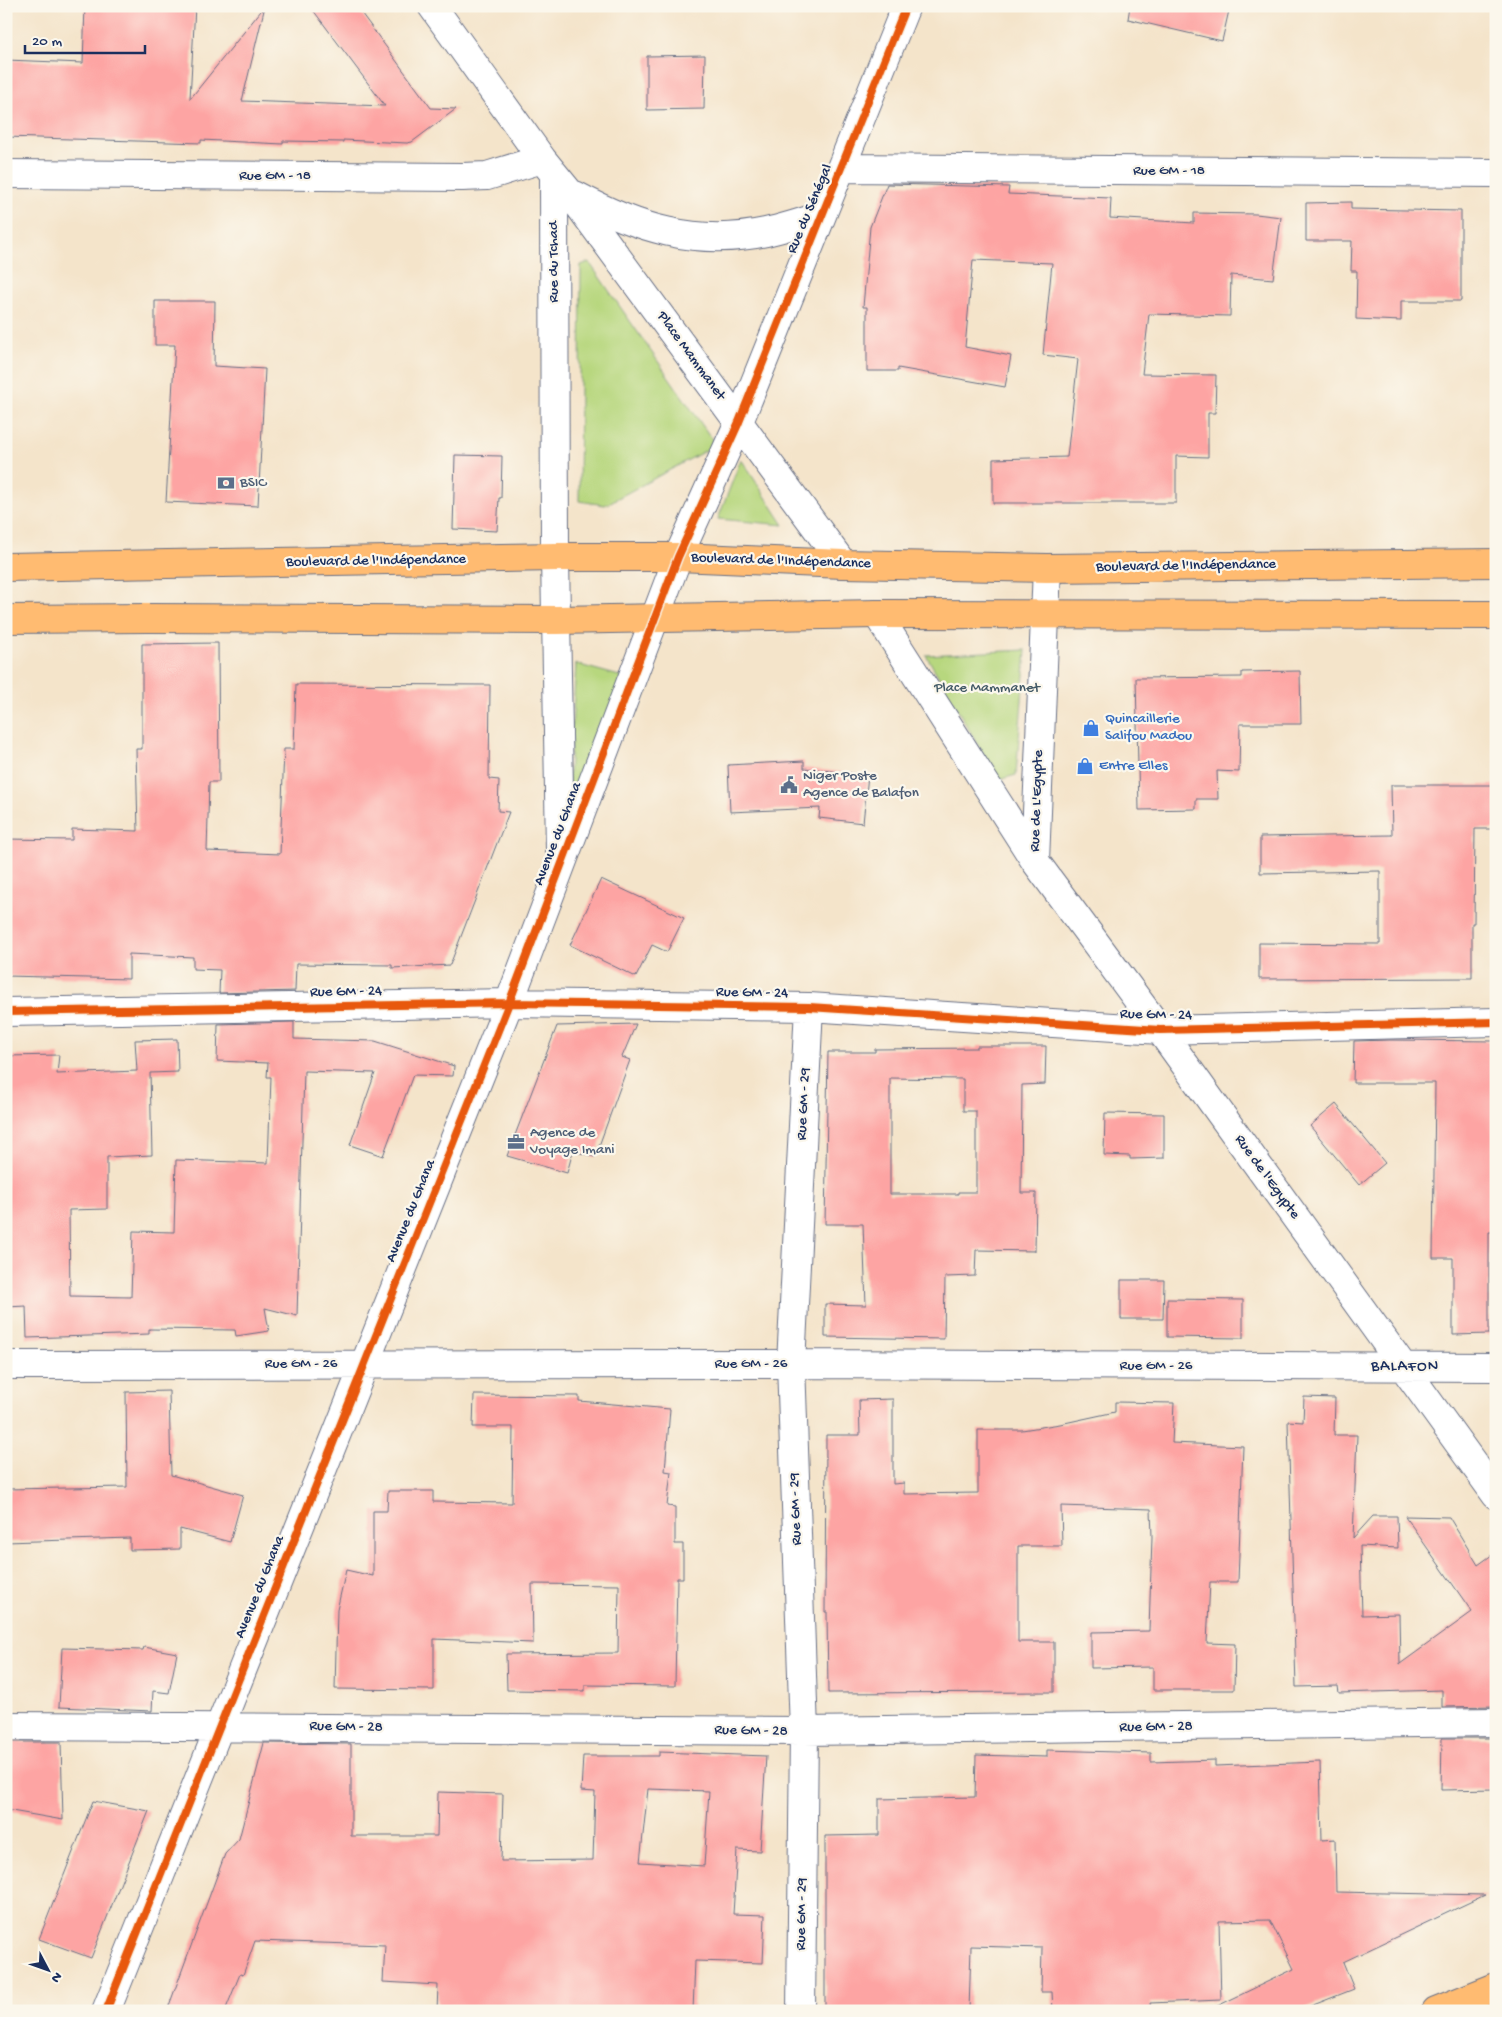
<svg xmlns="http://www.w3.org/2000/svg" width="1502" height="2017" font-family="'Gochi Hand',sans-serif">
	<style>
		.green { fill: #b7d77e; stroke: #69836e }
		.building { fill: #fda4a3; fill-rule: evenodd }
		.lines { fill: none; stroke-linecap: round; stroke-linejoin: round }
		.minor-casing { stroke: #676e84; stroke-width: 30 }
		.major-casing { stroke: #676e84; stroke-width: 30 }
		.minor { stroke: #fff; stroke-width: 28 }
		.major { stroke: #ffbb71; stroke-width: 28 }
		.cycleway-casing { stroke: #fbf7ec; stroke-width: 11 }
		.cycleway { stroke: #e8590c; stroke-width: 8 }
		.labels { text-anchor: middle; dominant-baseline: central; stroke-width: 4.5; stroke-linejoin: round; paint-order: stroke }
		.street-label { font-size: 15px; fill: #1b2f5e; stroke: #fbf7ec }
		.service-label { font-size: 15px; fill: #4e5e75; stroke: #fbf7ec; text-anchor: start }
		.park-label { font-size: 15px; fill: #425966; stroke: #fbf7ec }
		.shop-label { font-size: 15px; fill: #366cbe; stroke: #fbf7ec; text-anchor: start }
		.neighbourhood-label { font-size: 16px; letter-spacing: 1px; fill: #1b2f5e; stroke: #fbf7ec }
	</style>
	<rect width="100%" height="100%" fill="#fbf7ec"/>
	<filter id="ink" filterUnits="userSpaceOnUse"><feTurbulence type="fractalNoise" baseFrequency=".02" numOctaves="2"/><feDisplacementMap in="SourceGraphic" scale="10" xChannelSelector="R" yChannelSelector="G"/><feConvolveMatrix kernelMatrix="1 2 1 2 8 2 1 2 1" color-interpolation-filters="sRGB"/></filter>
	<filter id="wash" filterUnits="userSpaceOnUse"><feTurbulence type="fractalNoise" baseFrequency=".0096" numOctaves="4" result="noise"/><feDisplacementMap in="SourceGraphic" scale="20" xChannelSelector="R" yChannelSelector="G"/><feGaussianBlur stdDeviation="1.12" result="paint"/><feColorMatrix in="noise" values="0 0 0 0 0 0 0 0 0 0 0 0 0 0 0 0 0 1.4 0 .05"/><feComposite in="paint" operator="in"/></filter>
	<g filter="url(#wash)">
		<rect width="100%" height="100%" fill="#f4e4ca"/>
		<path class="green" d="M589 262 716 445 605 505 579 501 581 265Z
			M741 459 784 525 718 519Z
			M1026 650 1016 775 998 780 926 655Z
			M576 664 623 677 579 794 568 791Z"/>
		<g id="blocks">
			<path class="building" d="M85 6H195L190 99 265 6 242 101 385 106 310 6H356L431 108 456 109 412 142 407 143 343 140V142L283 141V144L201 140V143L6 137V60L83 63Z
				M1130 6H1230L1222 41 1128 19Z
				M705 55 704 109 647 110V56Z
				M887 184 1009 187 1008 194 1111 198 1110 218 1194 223V213L1256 214 1281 217 1273 279 1231 275 1230 316 1149 314 1142 374 1216 375 1215 413H1208V457L1176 456V503H993V459L1067 457 1078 359 1043 355 1052 263 973 260 965 347 1011 356 1005 387 898 368V371H867V307H863L870 227Z
				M1351 202V209L1461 211V301H1401V321L1356 319 1357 271H1351L1352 241H1306V203Z
				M155 301H215L214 366 265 369 258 506 166 502 175 345H155Z
				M455 455 502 456 501 498H499L497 531 453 529Z
				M218 643 219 782H209L207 851 280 854 284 749H294L296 684 490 685 489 779 499 780 498 811 509 812 450 965 392 968V965L296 964 295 991 219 993 220 970 193 969V957L129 954V979L6 976V839L72 840V829L138 831 136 749H142V644Z
				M1300 671 1301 724H1240L1239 772 1217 771 1218 799H1196V809L1139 810 1136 678 1242 677V672Z
				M804 761V768L868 775 863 823 819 818 820 808 730 812 728 765Z
				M1391 785H1496V829H1475L1474 923H1472V978L1259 979V943L1380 944V871L1260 873V837L1392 835Z
				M601 879 684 918 667 952 652 945 636 977 570 945Z
				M294 1022V1039L375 1041 454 1066 453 1076 413 1075 383 1156 350 1145 375 1073 304 1071 297 1316 265 1308 269 1331 236 1336 235 1330 149 1329V1334L27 1338 26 1306 6 1307V1056L59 1055 57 1074 137 1071 135 1040 177 1039 178 1072 150 1073 152 1155 107 1157V1209L69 1210 70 1296 131 1297 133 1231 174 1232 176 1160 268 1163 271 1077H267L268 1063 217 1061 218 1024Z
				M636 1024 622 1057 630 1060 595 1157 573 1151 567 1173 507 1156 557 1026Z
				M1390 1040 1496 1041V1232H1489V1334L1453 1335V1258H1433L1435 1083H1353L1354 1041Z
				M977 1046H1046L1045 1084 1022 1085 1021 1193H1036L1035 1251 976 1250 975 1276 945 1277 944 1339 825 1337V1304L866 1305 863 1224H825L828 1052H875V1049L977 1048ZM890 1078 963 1079V1111H976V1192H958V1194H890Z
				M1336 1104 1385 1163 1359 1185 1310 1126Z
				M1105 1113 1164 1114V1158L1130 1159V1156L1104 1155Z
				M1121 1280H1164L1163 1319H1121Z
				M1167 1299 1243 1300V1338L1167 1337Z
				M169 1391 171 1475 243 1495 230 1542 180 1529V1549L130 1550V1538L6 1542V1489L127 1487 126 1392Z
				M474 1395 579 1396V1401L670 1409 665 1471 671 1472 667 1506 675 1507V1544H683V1578H677L675 1686 585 1685V1691L507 1690 506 1654 618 1653 619 1585 532 1584 533 1643 434 1639V1690L335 1689 337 1610 346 1570 373 1576V1511H387L388 1491H433V1502L512 1503 513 1427H473Z
				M1304 1397 1335 1398 1334 1435H1357L1353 1538 1373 1516H1397L1398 1548 1360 1546 1362 1615 1399 1614 1400 1664 1472 1612 1405 1516 1449 1517 1478 1565 1496 1552V1706L1442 1707V1690L1339 1693 1338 1686 1296 1687 1288 1421 1303 1422Z
				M893 1399V1484L904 1483V1494L978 1493V1430H1022L1060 1424 1115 1412V1402L1174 1403 1172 1443 1243 1446 1238 1582H1210L1207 1643 1235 1644 1234 1690H1153V1667L1091 1668V1632L1149 1631 1152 1537 1151 1509 1061 1506 1062 1546H1018V1642H1054V1692L828 1693 827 1612H825L826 1435H860L859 1400Z
				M144 1647 177 1653 169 1693 153 1691 152 1711 59 1707 62 1648 143 1650Z
				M1442 1738H1496V1789L1441 1790Z
				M7 1742H61L63 1820 6 1810Z
				M264 1743 351 1744V1836H437L438 1792 503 1794 501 1861 593 1860 595 1792 581 1791 583 1756H659V1752L766 1756 760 1851 737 1850 733 1914 765 1915 763 1963 695 1961 693 2011H437L438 1985 383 1982 385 1945 255 1941 243 1975 240 1974 225 2011H167L225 1854 239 1839ZM648 1789 709 1791 704 1866 640 1862Z
				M1047 1750 1151 1753V1762L1215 1760V1766L1320 1762 1322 1840 1335 1839 1336 1892 1485 1895 1343 1962 1354 1989 1298 2011H1207L1294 1969 1270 1920 1219 1921 1221 2000 1150 2003 1151 2011H1053L1052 1992H1041L1042 1948 971 1946 969 2011H825V1836L879 1835V1799L975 1797 976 1755 1047 1757Z
				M93 1801 149 1811 91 1958 39 1939Z"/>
		</g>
	</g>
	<g filter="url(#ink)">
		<use href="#blocks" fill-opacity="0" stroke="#676e84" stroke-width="1"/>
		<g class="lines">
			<g class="minor-casing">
				<path id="minor" d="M432 6 542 159 569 192 843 564
					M842 168 1496 173
					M6 174 462 177 487 176 542 159
					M554 174 555 557 560 850
					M575 195C637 228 696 247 766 232 784 228 803 222 821 216
					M877 614 1035 861 1160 1030 1496 1495
					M1035 861 1047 568
					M6 1012 509 1003 809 1007 1160 1030 1496 1022
					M6 1365 791 1364 1496 1367
					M6 1726 804 1731 1496 1722
					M106 2011 509 1003 678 557 739 422 906 6
					M801 2011 804 1731 791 1364 809 1007"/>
			</g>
			<g class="major-casing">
				<path id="major" d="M6 567 555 557H678L843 564 1047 568 1496 563
					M6 619 149 618 557 620 877 614 1496 615
					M1436 2011 1496 1987"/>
			</g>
			<use href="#minor" class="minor"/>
			<use href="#major" class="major"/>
			<g class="cycleway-casing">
				<path id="cycleway" d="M6 1012 509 1003 809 1007 1160 1030 1496 1022
					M106 2011 509 1003 678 557 739 422 906 6"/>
			</g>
			<use href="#cycleway" class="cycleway"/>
		</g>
	</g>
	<defs>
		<g id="bank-bare" transform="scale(1.35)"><path d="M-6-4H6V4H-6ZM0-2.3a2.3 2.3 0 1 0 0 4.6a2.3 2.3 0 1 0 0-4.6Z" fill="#5c6f8a" stroke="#fbf7ec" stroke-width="2.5" paint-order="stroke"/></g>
		<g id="shop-bare" transform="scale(1.35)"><path d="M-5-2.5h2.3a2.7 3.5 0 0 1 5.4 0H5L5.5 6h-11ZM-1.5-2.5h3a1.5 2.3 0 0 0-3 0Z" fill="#3f7fe0" stroke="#fbf7ec" stroke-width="2.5" paint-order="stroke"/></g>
		<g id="civic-bare" transform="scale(1.35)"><path d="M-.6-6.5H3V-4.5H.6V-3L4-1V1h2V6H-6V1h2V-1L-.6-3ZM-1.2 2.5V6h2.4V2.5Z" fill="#5c6f8a" stroke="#fbf7ec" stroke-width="2.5" paint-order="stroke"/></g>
		<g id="office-bare" transform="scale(1.35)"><path d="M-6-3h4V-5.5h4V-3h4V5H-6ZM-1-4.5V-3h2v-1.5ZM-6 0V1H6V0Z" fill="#5c6f8a" stroke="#fbf7ec" stroke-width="2.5" paint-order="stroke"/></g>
	</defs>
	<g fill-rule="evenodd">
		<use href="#bank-bare" x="226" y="483"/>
		<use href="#shop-bare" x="1091" y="728"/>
		<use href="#shop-bare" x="1085" y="766"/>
		<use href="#civic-bare" x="789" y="785"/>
		<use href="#office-bare" x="516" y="1142"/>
	</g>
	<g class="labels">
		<g class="street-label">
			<text x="1169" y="171">Rue GM - 18</text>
			<text x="275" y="176">Rue GM - 18</text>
			<text transform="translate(810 209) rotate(-67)">Rue du Sénégal</text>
			<text transform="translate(554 262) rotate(-90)">Rue du Tchad</text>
			<text transform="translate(691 356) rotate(54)">Place Mammanet</text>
			<text transform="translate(376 561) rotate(-1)">Boulevard de l'Indépendance</text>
			<text transform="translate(781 561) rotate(2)">Boulevard de l'Indépendance</text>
			<text transform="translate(1186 566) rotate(-1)">Boulevard de l'Indépendance</text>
			<text transform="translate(1037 801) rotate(-88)">Rue de L'Egypte</text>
			<text transform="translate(558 834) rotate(-69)">Avenue du Ghana</text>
			<text transform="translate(346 992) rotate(-1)">Rue GM - 24</text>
			<text transform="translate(752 993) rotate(1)">Rue GM - 24</text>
			<text transform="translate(1156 1015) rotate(1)">Rue GM - 24</text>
			<text transform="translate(804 1104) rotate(-87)">Rue GM - 29</text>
			<text transform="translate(1267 1177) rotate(54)">Rue de l'Egypte</text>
			<text transform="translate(411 1211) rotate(-68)">Avenue du Ghana</text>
			<text x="301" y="1364">Rue GM - 26</text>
			<text x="751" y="1364">Rue GM - 26</text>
			<text x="1156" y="1366">Rue GM - 26</text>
			<text transform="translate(796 1509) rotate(-92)">Rue GM - 29</text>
			<text transform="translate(260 1587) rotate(-68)">Avenue du Ghana</text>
			<text transform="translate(346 1727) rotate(1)">Rue GM - 28</text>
			<text transform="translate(1156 1727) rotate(-1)">Rue GM - 28</text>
			<text transform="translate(751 1731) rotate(1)">Rue GM - 28</text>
			<text transform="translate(802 1914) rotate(-89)">Rue GM - 29</text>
		</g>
		<g class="service-label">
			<text x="240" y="483">BSIC</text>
			<text x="803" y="776">Niger Poste<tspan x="803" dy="17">Agence de Balafon</tspan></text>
			<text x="530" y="1133">Agence de<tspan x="530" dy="17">Voyage Imani</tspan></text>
		</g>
		<g class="park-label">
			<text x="987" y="688">Place Mammanet</text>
		</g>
		<g class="shop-label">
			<text x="1105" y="719">Quincaillerie<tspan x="1105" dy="17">Salifou Madou</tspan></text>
			<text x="1099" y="766">Entre Elles</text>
		</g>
		<g class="neighbourhood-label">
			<text x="1405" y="1367">BALAFON</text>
		</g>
	</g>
	<rect width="1502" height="2017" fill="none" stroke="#fbf7ec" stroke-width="25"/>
	<g transform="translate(48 1970) rotate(131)" stroke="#fbf7ec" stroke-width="4" paint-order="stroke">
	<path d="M0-4L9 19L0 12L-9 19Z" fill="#1b2f5e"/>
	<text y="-8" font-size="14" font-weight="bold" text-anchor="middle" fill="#1b2f5e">N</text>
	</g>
	<path d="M25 45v8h120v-8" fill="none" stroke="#1b2f5e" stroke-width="2.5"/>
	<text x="32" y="45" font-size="15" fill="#1b2f5e" stroke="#fbf7ec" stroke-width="4" paint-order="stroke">20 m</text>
</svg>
